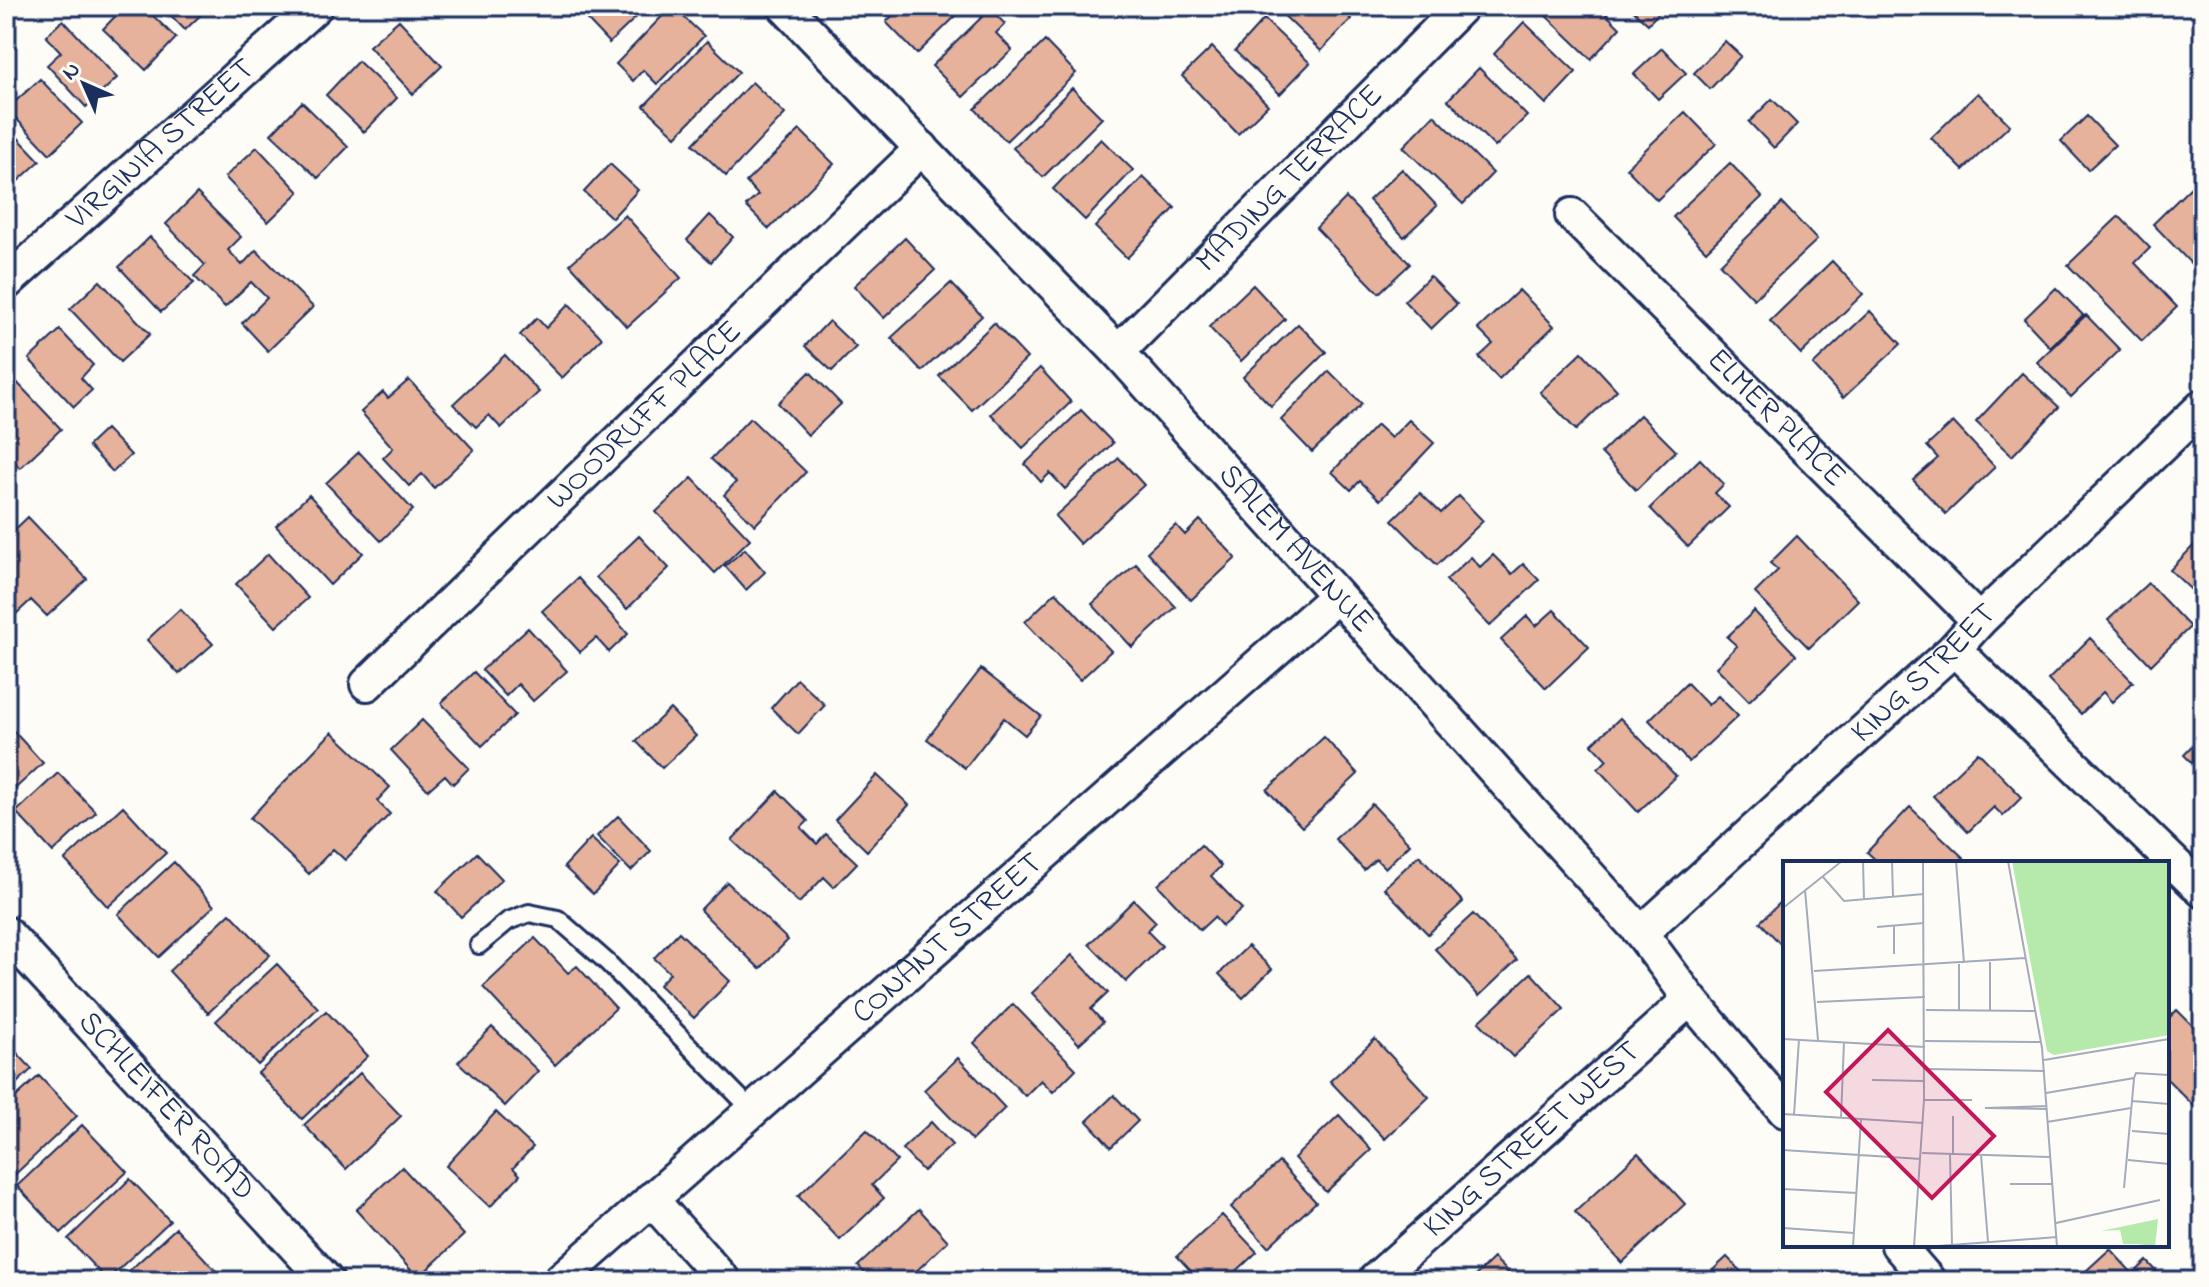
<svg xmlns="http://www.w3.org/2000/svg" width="2209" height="1287" font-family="'Indie Flower',sans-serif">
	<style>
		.building { fill: #e7b29b; stroke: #1b2f5e; stroke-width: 2 }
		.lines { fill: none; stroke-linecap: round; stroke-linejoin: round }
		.lane-casing { stroke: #1b2f5e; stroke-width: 22 }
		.street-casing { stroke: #1b2f5e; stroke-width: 38 }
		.lane { stroke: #fdfcf7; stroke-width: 16 }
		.street { stroke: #fdfcf7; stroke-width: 32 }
		.labels { text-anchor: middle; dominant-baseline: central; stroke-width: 6; stroke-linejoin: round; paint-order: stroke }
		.street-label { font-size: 32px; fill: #1b2f5e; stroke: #fdfcf7 }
		.inset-road { fill: none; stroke: #a3aaba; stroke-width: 2 }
		.view { fill: #c2185b; fill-opacity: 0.15; stroke: #c2185b; stroke-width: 4 }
		.inset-edge { fill: none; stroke: #1b2f5e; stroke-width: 4 }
	</style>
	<rect width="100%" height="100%" fill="#fdfcf7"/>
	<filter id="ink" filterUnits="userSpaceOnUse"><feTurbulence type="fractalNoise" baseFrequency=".0125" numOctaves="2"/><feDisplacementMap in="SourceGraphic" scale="16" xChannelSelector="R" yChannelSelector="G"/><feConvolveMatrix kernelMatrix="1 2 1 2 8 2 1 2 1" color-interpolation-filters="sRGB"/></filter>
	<g filter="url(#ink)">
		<path class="building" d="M125 6H143L176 38 146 70 103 29Z
			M162 6H210L185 30Z
			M583 6H648L609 43 578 10Z
			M672 6 704 36 657 84 643 70 633 81 616 64Z
			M902 6H966L917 54 886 22Z
			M1274 6H1338L1351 19 1321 51Z
			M1542 6H1598L1620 28 1591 59 1539 9Z
			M1628 6H1665L1648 24Z
			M990 9 1005 24 996 33 1012 50 963 97 932 66Z
			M1264 19 1310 63 1280 94 1235 51Z
			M63 20 117 78 86 107 47 65 61 52 46 36Z
			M399 20 442 66 413 94 369 46Z
			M1524 22 1576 72 1546 104 1494 54Z
			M707 41 739 72 676 136 644 106Z
			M1045 41 1076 73 1006 141 975 109Z
			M1725 41 1741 56 1710 89 1694 73Z
			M1212 47 1268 105 1238 134 1182 76Z
			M1662 48 1686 73 1658 99 1634 74Z
			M358 61 397 98 364 132 326 95Z
			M1479 68 1527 116 1495 147 1448 100Z
			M40 79 82 123 50 154 7 109Z
			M752 82 785 114 726 176 693 144Z
			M1072 88 1102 118 1043 177 1013 148Z
			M1978 93 2010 125 1963 170 1931 138Z
			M1772 99 1797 124 1774 148 1749 122Z
			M302 102 348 147 318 178 271 134Z
			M1685 112 1716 144 1657 200 1626 168Z
			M1434 115 1493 173 1463 204 1403 147Z
			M2087 116 2115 145 2088 170 2061 141Z
			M6 125 40 161 7 191 6 189Z
			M800 130 834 164 769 229 746 206 758 195 746 182Z
			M1101 139 1133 170 1085 220 1053 189Z
			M257 147 299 192 268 222 225 177Z
			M1730 163 1762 197 1706 251 1673 217Z
			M610 164 638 190 612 218 584 192Z
			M1402 169 1437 206 1404 237 1369 200Z
			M1143 177 1175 208 1127 258 1095 227Z
			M2191 187 2203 200V269L2199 272 2153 224Z
			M197 193 241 237 228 250 242 265 256 250 313 307 268 351 242 323 267 298 251 282 225 307 194 276 205 265 166 224Z
			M1346 198 1410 264 1379 293 1316 228Z
			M1782 203 1817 240 1754 299 1720 264Z
			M625 215 681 278 627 327 570 264Z
			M710 215 733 237 711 262 687 240Z
			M2119 216 2150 248 2135 263 2177 307 2142 341 2068 265Z
			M150 237 194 283 161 312 119 267Z
			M905 238 935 270 884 318 854 286Z
			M1832 261 1863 294 1801 354 1770 321Z
			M1430 276 1457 304 1431 329 1404 301Z
			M100 281 150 334 120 362 70 309Z
			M951 283 982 316 922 371 891 338Z
			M1253 285 1285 319 1241 361 1209 327Z
			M2056 288 2083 315 2050 347 2024 319Z
			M1519 290 1554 326 1499 379 1479 357 1493 344 1478 329Z
			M569 304 602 338 562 378 520 335 537 318 546 328Z
			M1870 311 1901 344 1843 398 1813 365Z
			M2086 315 2120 350 2071 397 2037 362Z
			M829 321 856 347 832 371 805 346Z
			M994 323 1027 358 972 410 939 376Z
			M1298 324 1326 352 1271 406 1243 377Z
			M60 330 93 365 81 378 92 390 74 407 29 359Z
			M1582 352 1617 390 1576 430 1540 392Z
			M505 355 539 392 501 428 489 415 476 427 453 404Z
			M1040 368 1071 402 1023 448 991 414Z
			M1329 371 1362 404 1312 452 1281 420Z
			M810 372 841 404 808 435 778 403Z
			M2022 373 2059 407 2012 456 1976 422Z
			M11 376 61 429 20 468 6 453V381Z
			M409 380 474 450 434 488 422 474 409 486 383 458 393 448 361 412 383 392 388 398Z
			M1081 410 1113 443 1065 489 1050 473 1041 482 1025 464Z
			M1640 415 1676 451 1636 490 1601 453Z
			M750 418 806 472 755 525 724 495 736 482 711 459Z
			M1409 420 1434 443 1380 500 1360 481 1351 490 1332 472 1377 425 1391 438Z
			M1953 422 1995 467 1946 514 1913 480 1938 458 1927 446Z
			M106 429 131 455 113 472 88 446Z
			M359 452 413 510 381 541 326 483Z
			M1119 458 1144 485 1080 544 1055 516Z
			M1700 459 1724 484 1715 493 1729 507 1688 547 1650 508Z
			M692 478 750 539 715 573 656 512Z
			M1420 493 1441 513 1459 496 1483 521 1437 565 1392 520Z
			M309 495 363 553 330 585 276 526Z
			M28 517 87 579 47 616 31 600 16 614 6 603V538Z
			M1200 520 1236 558 1191 600 1147 552 1176 525 1185 535Z
			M639 536 669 568 627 609 596 577Z
			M1797 536 1858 600 1809 648 1755 593 1778 570 1770 563Z
			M2203 536V601L2170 570Z
			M745 549 765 572 746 590 725 566Z
			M268 554 308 598 276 627 236 584Z
			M1493 555 1512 574 1523 564 1539 580 1490 626 1446 580 1471 557 1480 567Z
			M1136 564 1176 607 1132 647 1092 604Z
			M578 578 628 634 609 652 596 638 580 652 542 611Z
			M2148 583 2190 627 2151 665 2108 620Z
			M1056 592 1111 651 1080 680 1025 622Z
			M180 609 213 644 179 674 147 640Z
			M1554 610 1589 647 1546 688 1501 640 1527 616 1536 626Z
			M1754 611 1796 655 1749 701 1716 667 1737 646 1727 637Z
			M528 628 567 671 533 701 518 684 506 696 482 670Z
			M2090 638 2133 682 2112 702 2103 692 2081 714 2048 680Z
			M981 669 1041 716 1025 735 1004 718 965 768 927 739Z
			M474 672 515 715 482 746 441 703Z
			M797 679 825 705 798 734 771 708Z
			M1687 683 1708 705 1718 696 1738 716 1689 762 1649 720Z
			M670 709 696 736 662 768 636 741Z
			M1620 718 1676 776 1638 812 1598 769 1607 760 1592 744Z
			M422 720 469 768 453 784 445 775 428 790 391 750Z
			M6 723 43 763 6 797Z
			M332 732 390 787 377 801 390 814 345 860 333 849 309 874 250 818Z
			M2203 735V774L2184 755Z
			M1324 737 1358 774 1302 827 1267 790Z
			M1978 752 2022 797 2003 816 1994 807 1968 832 1933 796Z
			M58 773 96 812 53 852 16 812Z
			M877 775 909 805 867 851 835 820Z
			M778 791 808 821 801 828 817 844 826 834 857 863 834 887 824 877 799 903 732 840Z
			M1372 804 1410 844 1385 868 1376 859 1364 870 1335 839Z
			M123 806 166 853 108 907 65 860Z
			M1910 807 1969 863H1879L1867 852Z
			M618 816 651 851 631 871 597 836Z
			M591 838 620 865 593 894 564 867Z
			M1201 845 1221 866 1211 876 1242 909 1222 926 1214 917 1200 930 1158 885Z
			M477 853 502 879 461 917 437 891Z
			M1419 855 1463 902 1428 934 1384 888Z
			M174 862 214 906 159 957 118 914Z
			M727 882 788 940 760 969 700 910Z
			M1785 898V949L1760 922Z
			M1134 900 1156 922 1147 931 1162 946 1126 982 1089 944Z
			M230 913 270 955 208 1013 169 971Z
			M1473 914 1517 960 1479 996 1435 949Z
			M679 932 730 981 694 1018 659 985 670 973 654 958Z
			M535 938 568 973 577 966 616 1008 555 1065 483 987Z
			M1248 946 1272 969 1243 998 1219 974Z
			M1072 955 1108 993 1091 1009 1103 1022 1079 1044 1032 993Z
			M277 964 318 1008 258 1065 216 1021Z
			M1531 973 1564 1009 1513 1057 1479 1022Z
			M1013 1004 1076 1069 1053 1092 1041 1080 1025 1096 974 1043Z
			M2177 1010 2203 1036V1095L2193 1105 2167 1079V1020Z
			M326 1011 368 1056 302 1119 258 1073Z
			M492 1027 538 1071 505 1106 458 1062Z
			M1375 1039 1429 1097 1385 1139 1330 1081Z
			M6 1041 32 1069 6 1093Z
			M958 1058 1005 1108 972 1140 924 1090Z
			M360 1073 401 1116 346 1169 304 1125Z
			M39 1076 77 1116 7 1182 6 1106Z
			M1114 1095 1138 1121 1111 1147 1087 1121Z
			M496 1112 533 1147 513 1168 520 1175 490 1207 446 1166Z
			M1339 1115 1371 1150 1326 1192 1294 1158Z
			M931 1122 952 1145 923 1171 902 1149Z
			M82 1125 127 1172 61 1233 17 1186Z
			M867 1130 897 1161 872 1185 884 1198 840 1240 798 1196Z
			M1638 1153 1685 1204 1622 1263 1575 1212Z
			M1279 1162 1316 1202 1268 1247 1231 1207Z
			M402 1167 464 1235 418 1278 356 1210Z
			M130 1179 170 1221 107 1280 68 1239Z
			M919 1209 948 1241 910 1277 914 1281H872L858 1266Z
			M1222 1215 1257 1252 1226 1281H1200L1177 1256Z
			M176 1228 219 1274 212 1281H118Z
			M2110 1249 2133 1274 2147 1261 2166 1281H2075Z
			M1727 1257 1750 1281H1701Z
			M1494 1258 1517 1281H1470Z
			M1152 1270 1162 1281H1141Z
			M975 1273 982 1281H966Z"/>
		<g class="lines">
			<g class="lane-casing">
				<path id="lane" d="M479 945 508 921 529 913 558 919 607 962 752 1110"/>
			</g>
			<g class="street-casing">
				<g id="street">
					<path id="s1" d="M784 6 1118 352 1641 933 1690 999 1785 1111"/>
					<path id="s2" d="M1572 215 1979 621"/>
					<path id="s3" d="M6 283 316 6"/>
					<path id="s4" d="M1118 352 1462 6"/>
					<path d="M1954 649 2203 891"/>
					<path id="s5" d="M367 684 922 148"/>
					<path id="s6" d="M6 933 327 1281"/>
					<path id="s7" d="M1641 933 1954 649 1979 621 2203 406"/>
					<path d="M651 1199 724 1281"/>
					<path d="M1898 1245 1929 1281"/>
					<path id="s8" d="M559 1281 1337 596"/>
					<path id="s9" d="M1374 1281 1690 999"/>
				</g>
			</g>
			<use href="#lane" class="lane"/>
			<use href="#street" class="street"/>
		</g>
	</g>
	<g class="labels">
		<g class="street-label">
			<text stroke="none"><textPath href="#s3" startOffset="208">VIRGINIA STREET</textPath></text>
			<text stroke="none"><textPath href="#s4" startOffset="244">MADING TERRACE</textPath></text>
			<text stroke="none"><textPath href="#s5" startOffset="386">WOODRUFF PLACE</textPath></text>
			<text stroke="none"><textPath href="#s2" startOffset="288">ELMER PLACE</textPath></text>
			<text stroke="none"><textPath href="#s1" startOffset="746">SALEM AVENUE</textPath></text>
			<text stroke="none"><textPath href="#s7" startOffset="384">KING STREET</textPath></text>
			<text stroke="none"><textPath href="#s8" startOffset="518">CONANT STREET</textPath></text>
			<text stroke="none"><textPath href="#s6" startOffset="236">SCHLEIFER ROAD</textPath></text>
			<text stroke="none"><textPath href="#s9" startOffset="212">KING STREET WEST</textPath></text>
		</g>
	</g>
	<g transform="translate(1783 861)">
		<rect width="386" height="386" fill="#fdfcf7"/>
		<path d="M229 0H386V174L271 194 264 190ZM375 358 372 386H339L362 383H340L337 369 318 370Z" fill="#b6eaab"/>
		<path class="inset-road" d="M80 0 81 39M109 0 110 36M173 0 181 102M225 0 259 187 274 386M40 16 61 40 141 33M22 29 35 179M0 47 59 0M94 66 141 62M111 93V65M31 110 242 97M34 141 142 136M143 149 252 150M176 150V103M207 150V101M0 178 142 186M142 180 258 181M261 199 386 178M142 208 262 210M89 219 142 220M263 232 351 217 353 212 386 214M141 239H189M349 240 386 243M263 245 202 247 263 248M0 253 140 262M11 254 16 178M170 255V294M58 257 61 181M264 261 348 247M349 270 386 273M0 289 138 298M139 292 267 296M167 294 169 384M198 294 205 381M345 299 386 303M227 323H269M341 327 351 218M0 328 74 332M273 362 377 339M0 367 71 372M70 386 78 258M131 386 141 239 140 0M141 386 274 376"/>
		<path class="view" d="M105 169 211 275 149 337 43 231Z"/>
		<rect width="386" height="386" class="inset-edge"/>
	</g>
	<rect width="2209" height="1287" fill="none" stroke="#fdfcf7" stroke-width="32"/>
	<rect x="16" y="16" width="2177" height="1255" fill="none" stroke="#1b2f5e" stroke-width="3" filter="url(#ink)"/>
	<g transform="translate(84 84) rotate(315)" stroke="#fdfcf7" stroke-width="6" paint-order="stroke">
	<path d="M0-6L14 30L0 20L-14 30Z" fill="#1b2f5e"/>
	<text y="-12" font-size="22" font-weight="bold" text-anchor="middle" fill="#1b2f5e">N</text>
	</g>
</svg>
